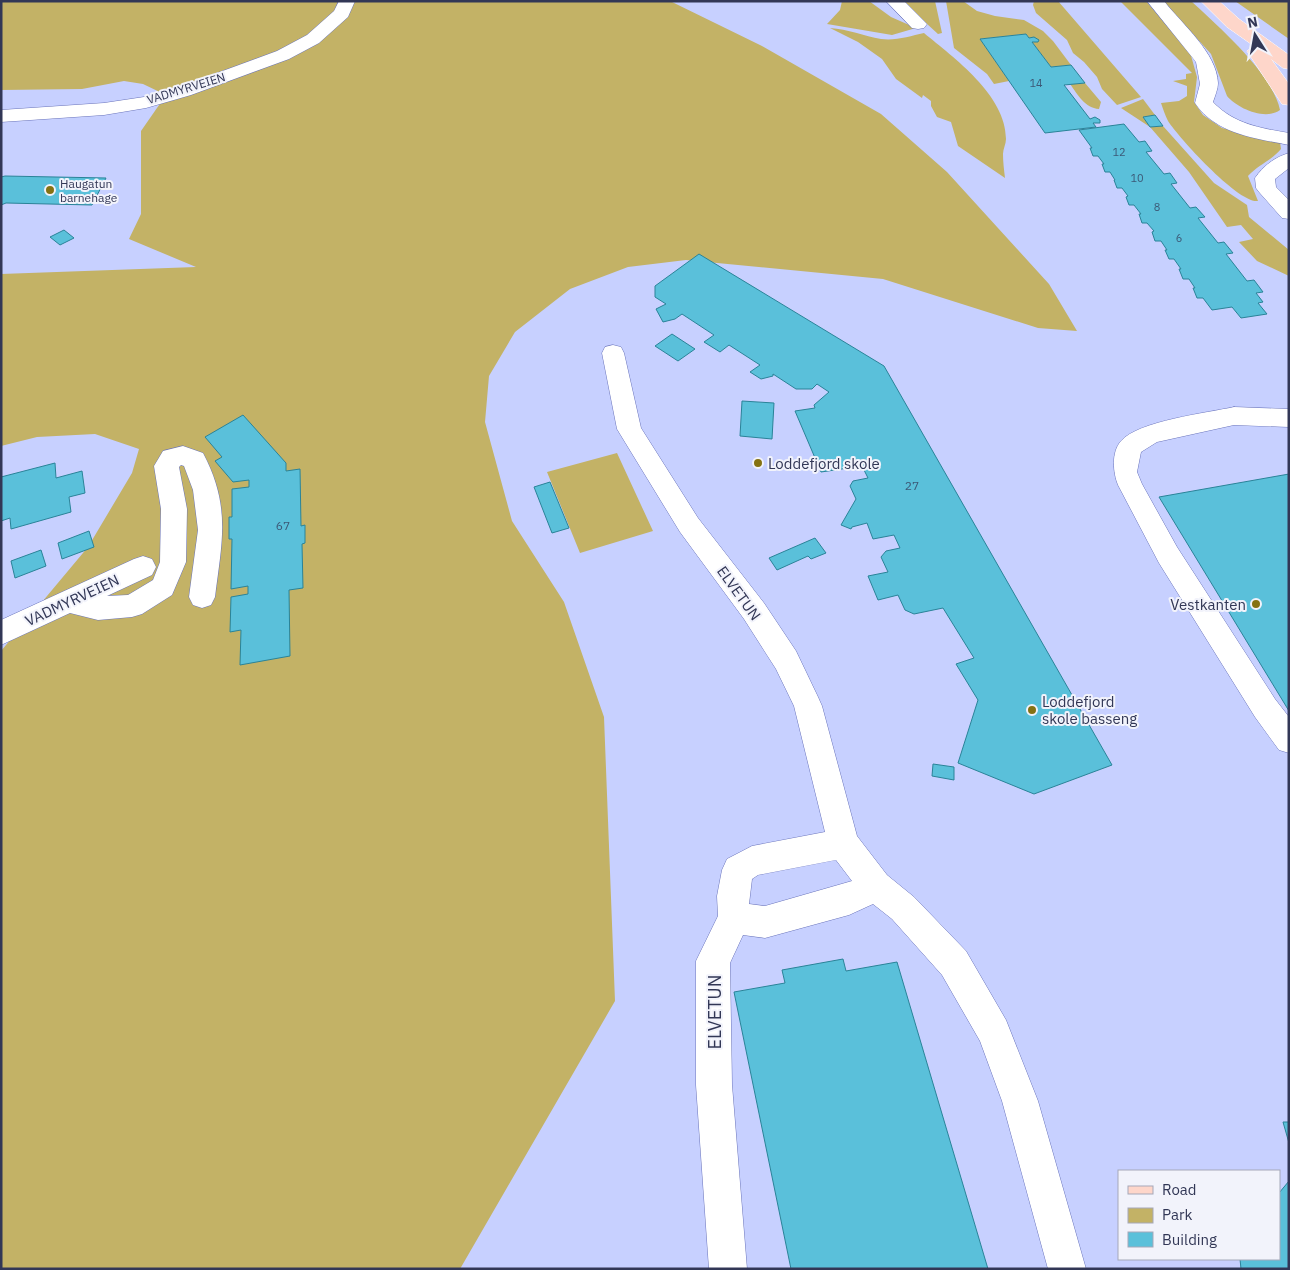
<svg xmlns="http://www.w3.org/2000/svg" width="1290" height="1270" font-family="'IBM Plex Sans',sans-serif">
	<style>
		.green { fill: #c3b266 }
		.building { fill: #5ac0da; stroke: #2a8398 }
		.lines { fill: none; stroke-linecap: round; stroke-linejoin: round }
		.minor-casing { stroke: #6a74bb; stroke-width: 1 }
		.major-casing { stroke: #fff; stroke-width: 1 }
		.minor { fill: #fff; fill-rule: evenodd }
		.major { fill: #fed6ca; fill-rule: evenodd }
		.poi-dot { fill: #857213; stroke: #f2f3fb; stroke-width: 2 }
		.labels { text-anchor: middle; dominant-baseline: central; stroke-width: 4; stroke-linejoin: round; paint-order: stroke }
		.far-number-label { font-size: 11px; fill: #3c5977 }
		.far-street-label { font-size: 12px; fill: #323756; stroke: #f2f3fb }
		.far-poi-label { font-size: 12px; fill: #323756; stroke: #f2f3fb; text-anchor: start }
		.number-label { font-size: 12px; fill: #3c5977 }
		.poi-label { font-size: 15px; fill: #323756; stroke: #f2f3fb; text-anchor: start }
		.street-label { font-size: 15px; fill: #323756; stroke: #f2f3fb }
		.near-street-label { font-size: 18px; fill: #323756; stroke: #f2f3fb }
	</style>
	<rect width="100%" height="100%" fill="#c7d0ff"/>
	<path class="green" d="M1 1H670L762 46 881 114 947 172 1049 284 1077 331 1038 328 883 279 686 260 628 267 570 289 515 332 489 376 485 422 512 521 564 602 604 717 615 1001 460 1269H1V651L88 547 132 473 139 449 95 434 37 437 1 446V274L196 267 129 239 141 214V131L166 95 143 84 124 81 82 89 1 90Z
		M842 1H869L891 17 916 28 892 35 827 24 840 10Z
		M902 1H935L942 33 938 34Z
		M946 1H963L977 11 995 16 1024 20 1043 31 1053 41 1071 65 1051 67 1026 34 980 39 1009 81 994 84 987 74 954 48Z
		M1034 1H1058L1141 97 1117 105 1102 89 1097 77 1084 62 1073 53 1067 40 1036 13 1033 5Z
		M1120 1H1146L1190 52 1197 77 1194 102 1203 115 1222 128 1280 142 1281 149C1272 160 1258 165 1248 176L1258 201C1239 204 1179 138 1168 121 1165 115 1163 109 1161 103L1179 101 1187 96V86L1173 81 1186 79V74L1192 73Z
		M1163 1H1191C1218 26 1273 74 1280 110 1265 121 1237 108 1227 96L1211 54Z
		M1235 1H1289V39Z
		M830 28C848 29 864 36 881 39 896 41 910 36 924 33 954 58 1006 95 1006 139 1006 144 1003 149 1003 154 1003 162 1004 170 1005 178L958 146 951 122 937 117 931 106V101L923 95 922 98 896 79 882 59 858 42Z
		M1085 83 1101 102 1099 109C1085 108 1078 95 1070 84Z
		M1143 99 1155 115 1143 117 1150 127 1163 126 1214 183 1247 205 1249 217 1289 250V276L1257 261 1239 242 1253 239 1241 225 1227 227 1189 172 1150 127 1121 108Z
		M617 453 653 531 580 553 547 472Z"/>
	<path class="building" d="M1026 34 1029 38 1034 37 1039 40 1038 42H1032L1051 67 1071 65 1085 83 1064 85 1090 119 1095 117 1100 120V123H1093L1096 127 1045 133 980 39Z
		M1155 115 1163 126 1150 127 1143 117Z
		M1124 124 1139 142 1145 141 1152 151 1146 152 1164 174 1170 173 1177 183 1171 184 1190 208 1196 207 1205 217 1198 218 1218 243 1224 242 1233 253 1226 254 1247 281 1254 280 1263 292 1256 293 1263 302 1258 303 1267 314 1241 318 1232 307 1212 310 1203 298H1197L1193 288H1195L1189 279H1183L1179 269H1181L1174 259H1169L1165 250H1167L1161 241H1155L1152 232 1154 231 1147 223H1142L1139 214H1141L1134 205H1129L1126 197 1128 196 1122 188H1117L1114 180H1115L1110 172H1105L1102 164H1104L1098 156H1093L1090 148H1092L1079 130Z
		M5 176 106 178 92 205 6 203 1 205V177Z
		M64 230 74 238 60 245 50 237Z
		M699 254 884 366 1112 765 1034 794 958 763 978 700 956 664 974 658 943 608 914 614 905 610 898 595 878 600 868 576 888 572 881 557 886 551 900 548 894 535 873 539 867 523 852 527 851 529 841 525 856 499 850 486 853 481 868 478 862 466 821 472 795 411 815 408 814 405 829 392 817 384 812 389H796L773 374V376L761 379 750 372 760 365 729 345 720 352 704 342 714 335 682 314 675 319 663 322 656 309 666 304 655 297V286Z
		M672 334 695 349 678 361 655 346Z
		M742 401 774 403 772 439 740 436Z
		M243 415 286 463V471L300 469 301 526 305 525V543L302 544 303 588 289 590 290 656 240 665 241 630 230 632 231 597 248 594V586L231 589 232 539H229V517H232V489L249 487V480L233 482 215 461 222 457 205 437Z
		M55 463 56 478 82 471 85 493 69 497 71 512 11 529 10 518 1 521V477Z
		M1289 474V711L1159 497Z
		M550 482 569 528 552 533 534 487Z
		M89 531 94 547 62 559 58 543Z
		M815 538 826 553 811 559 808 556 777 570 769 558Z
		M41 550 46 566 15 578 11 561Z
		M933 764 954 767V780L932 776Z
		M843 959 846 971 897 962 988 1269H791L734 992 785 983 782 970Z
		M1283 1122H1289V1143Z
		M1289 1181V1269H1241L1240 1259H1279V1193Z"/>
	<g class="lines">
		<g class="minor-casing">
			<path id="minor" d="M339 1H355L348 17 319 43 289 59 191 95 146 108 104 115 1 122V110L104 103 144 97 179 87 277 51 307 35 334 11Z
				M886 1H904L927 24 924 28 918 29 912 28Z
				M1147 1H1164C1182 24 1217 53 1218 83 1218 89 1215 96 1213 102 1234 124 1260 128 1289 133V145C1254 138 1216 134 1195 103L1200 84 1196 62Z
				M1289 153V168L1275 179 1276 187 1289 200V219L1282 218 1259 192 1256 188 1255 178C1263 166 1275 157 1289 153Z
				M613 345 621 347 624 353 641 428 698 518 764 603 796 651 818 697 822 706 857 836 887 875 914 897 966 951 1006 1020 1038 1101 1086 1269H1048L1002 1101 980 1041 942 975 892 919 873 904 849 915 765 938 743 935 730 963 732 1085 747 1269H709L696 1085V961L718 916 717 896 722 870 727 859 752 846 825 832 794 706 776 669 744 619 680 532 617 429 602 353 605 347ZM836 860 852 881 765 906 749 904 752 879 758 875Z
				M1234 407 1289 409V427L1234 425 1157 442 1141 452 1137 472 1142 484 1177 547 1275 699 1289 717V753L1279 750 1255 717 1159 563 1118 485C1113 473 1111 452 1121 441 1138 421 1207 413 1234 407Z
				M183 446 203 453C231 506 222 541 215 597L211 605 202 608 193 605 189 597 198 530 193 490 184 466 181 465 179 467 187 509 186 562 172 595 142 614 132 617 98 620 70 613 1 645V620L134 559 143 556 152 559 156 567 152 575 107 596 128 595 153 580 160 562 161 509 154 466 163 451Z"/>
		</g>
		<g class="major-casing">
			<path id="major" d="M1201 1H1219L1239 19 1289 55V69L1283 68 1271 59 1289 84V105L1282 104 1247 51 1254 46 1227 27Z"/>
		</g>
		<use href="#minor" class="minor"/>
		<use href="#major" class="major"/>
	</g>
	<g class="poi-dot">
		<circle cx="50" cy="190" r="5"/>
		<circle cx="758" cy="463" r="5"/>
		<circle cx="1256" cy="604" r="5"/>
		<circle cx="1032" cy="710" r="5"/>
	</g>
	<g class="labels">
		<g class="far-number-label">
			<text x="1036" y="83">14</text>
			<text x="1119" y="152">12</text>
			<text x="1137" y="178">10</text>
			<text x="1157" y="207">8</text>
			<text x="1179" y="238">6</text>
		</g>
		<g class="far-street-label">
			<text transform="translate(186 88) rotate(-17)">VADMYRVEIEN</text>
		</g>
		<g class="far-poi-label">
			<text x="60" y="183">Haugatun<tspan x="60" dy="14">barnehage</tspan></text>
		</g>
		<g class="number-label">
			<text x="912" y="485">27</text>
			<text x="283" y="525">67</text>
		</g>
		<g class="poi-label">
			<text x="768" y="463">Loddefjord skole</text>
			<text x="1246" y="604" text-anchor="end">Vestkanten</text>
			<text x="1042" y="701">Loddefjord<tspan x="1042" dy="17">skole basseng</tspan></text>
		</g>
		<g class="street-label">
			<text transform="translate(739 593) rotate(54)">ELVETUN</text>
			<text transform="translate(72 600) rotate(-25)">VADMYRVEIEN</text>
		</g>
		<g class="near-street-label">
			<text transform="translate(714 1012) rotate(-90)">ELVETUN</text>
		</g>
	</g>
	<rect width="1290" height="1270" fill="none" stroke="#323756" stroke-width="5"/>
	<rect x="1118" y="1170" width="162" height="90" fill="#f2f3fb" stroke="#a5a8b9"/>
	<rect x="1128" y="1186" width="25" height="8" fill="#fed6ca" stroke="#a5a8b9"/>
	<text x="1162" y="1195" font-size="15" fill="#323756">Road</text>
	<rect x="1128" y="1208" width="25" height="15" fill="#c3b266" stroke="#a5a8b9"/>
	<text x="1162" y="1220" font-size="15" fill="#323756">Park</text>
	<rect x="1128" y="1232" width="25" height="15" fill="#5ac0da" stroke="#a5a8b9"/>
	<text x="1162" y="1245" font-size="15" fill="#323756">Building</text>
	<g transform="translate(1255 35) rotate(349)" stroke="#f2f3fb" stroke-width="4" paint-order="stroke">
	<path d="M0-4L9 19L0 12L-9 19Z" fill="#323756"/>
	<text y="-8" font-size="14" font-weight="bold" text-anchor="middle" fill="#323756">N</text>
	</g>
</svg>
